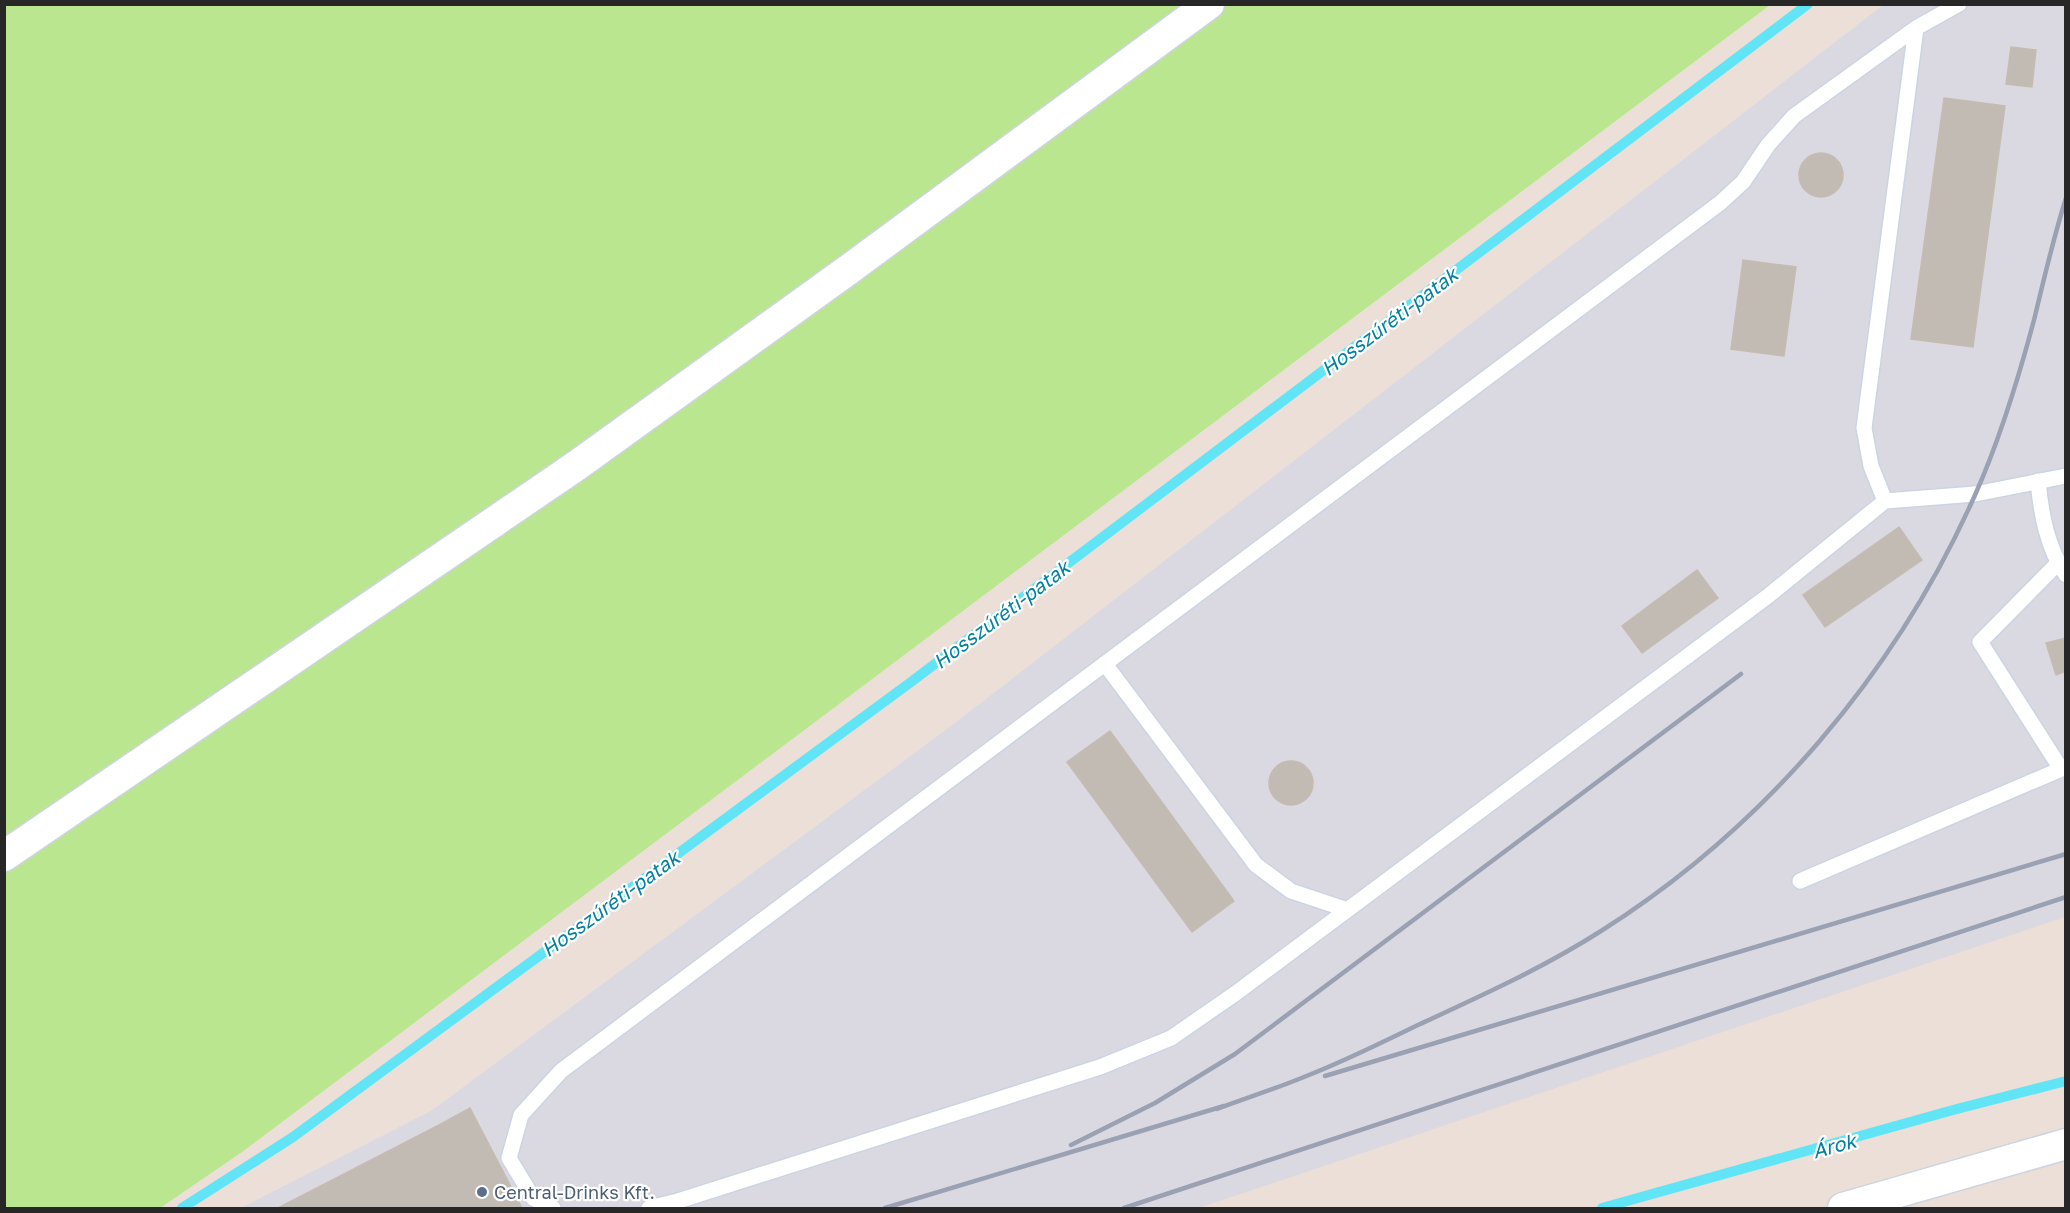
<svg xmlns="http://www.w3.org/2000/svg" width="2070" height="1213" font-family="'Golos Text',sans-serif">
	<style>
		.industrial { fill: #dad9e2 }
		.green { fill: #bae68f }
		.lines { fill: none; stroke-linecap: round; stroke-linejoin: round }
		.stream { stroke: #61e5f6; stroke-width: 10 }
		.building { fill: #c2bbb3; stroke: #c6bbb1; stroke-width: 1.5 }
		.lane-casing { stroke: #ccd4e2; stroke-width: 18 }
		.street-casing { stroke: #ccd4e2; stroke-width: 33 }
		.lane { stroke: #fff; stroke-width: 15 }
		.street { stroke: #fff; stroke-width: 30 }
		.rail { stroke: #9aa1b3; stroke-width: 4.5 }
		.service-dot { fill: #5c6f8a; stroke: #fff; stroke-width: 2 }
		.labels { text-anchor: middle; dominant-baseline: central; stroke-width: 4.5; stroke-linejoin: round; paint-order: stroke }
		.service-label { font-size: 18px; fill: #4e5e75; stroke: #fff; text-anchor: start }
		.water-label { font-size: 20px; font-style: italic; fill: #04809e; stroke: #fff }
	</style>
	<rect width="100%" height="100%" fill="#ebdfd7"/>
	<path class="industrial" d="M1883 5H2065V917L1199 1208H241L431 1111 951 726Z"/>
	<path class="green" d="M5 5H1770L242 1152 160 1208H5Z"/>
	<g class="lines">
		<path class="stream" d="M182 1208 293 1137 911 682 1808 4
			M1602 1208 1953 1110 2066 1081"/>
	</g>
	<path class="building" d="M2011 47 2036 50 2032 87 2006 84Z
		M1944 98 2005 106 1973 347 1911 339Z
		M1799 175a22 22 0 1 1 44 0a22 22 0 1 1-44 0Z
		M1743 260 1796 267 1784 356 1731 349Z
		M1899 527 1922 560 1825 627 1803 595Z
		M1697 570 1718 598 1642 653 1622 626Z
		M2066 638V671L2056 675 2046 643Z
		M1110 731 1234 901 1192 932 1067 762Z
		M1269 783a22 22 0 1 1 44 0a22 22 0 1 1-44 0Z
		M470 1108 522 1208H278L439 1125Z"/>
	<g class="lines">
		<g class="lane-casing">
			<path id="lane" d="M2038 481C2041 513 2047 548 2066 575
				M1885 501 1871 466 1864 428 1916 28 1959 4
				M2058 563 1980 642 2061 769
				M1105 664 1256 865 1291 891 1345 909
				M1800 881 2066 767
				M553 1208 533 1198 509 1158 521 1115 561 1071 1720 203 1743 182 1768 145 1794 116 1916 28
				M649 1208 678 1201 1100 1067 1171 1038 1236 993 1768 596 1885 501 1975 494 2066 476"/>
		</g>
		<g class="street-casing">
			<path id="street" d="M4 856 576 466 848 270 1209 4
				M1843 1208 2066 1144"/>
		</g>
		<use href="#lane" class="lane"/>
		<use href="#street" class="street"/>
		<path class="rail" d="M1325 1076 2066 854
			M1217 1109C1246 1098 1275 1089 1304 1077 1343 1062 1381 1043 1418 1025 1481 996 1543 968 1601 931 1765 827 1896 673 1975 495 2000 439 2018 380 2034 320 2044 279 2053 239 2066 198
			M1071 1145 1155 1103 1235 1054 1741 674
			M885 1208 1224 1106
			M1124 1208 2066 897"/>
	</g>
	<circle class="service-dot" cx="482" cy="1192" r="6"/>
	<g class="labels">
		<g class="service-label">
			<text x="494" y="1192">Central-Drinks Kft.</text>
		</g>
		<g class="water-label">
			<text transform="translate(1389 321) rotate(-37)">Hosszúréti-patak</text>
			<text transform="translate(1001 614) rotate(-37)">Hosszúréti-patak</text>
			<text transform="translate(610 903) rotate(-36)">Hosszúréti-patak</text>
			<text transform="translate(1834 1145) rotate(-15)">Árok</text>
		</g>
	</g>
	<rect width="2070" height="1213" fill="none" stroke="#272727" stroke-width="12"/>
</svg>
